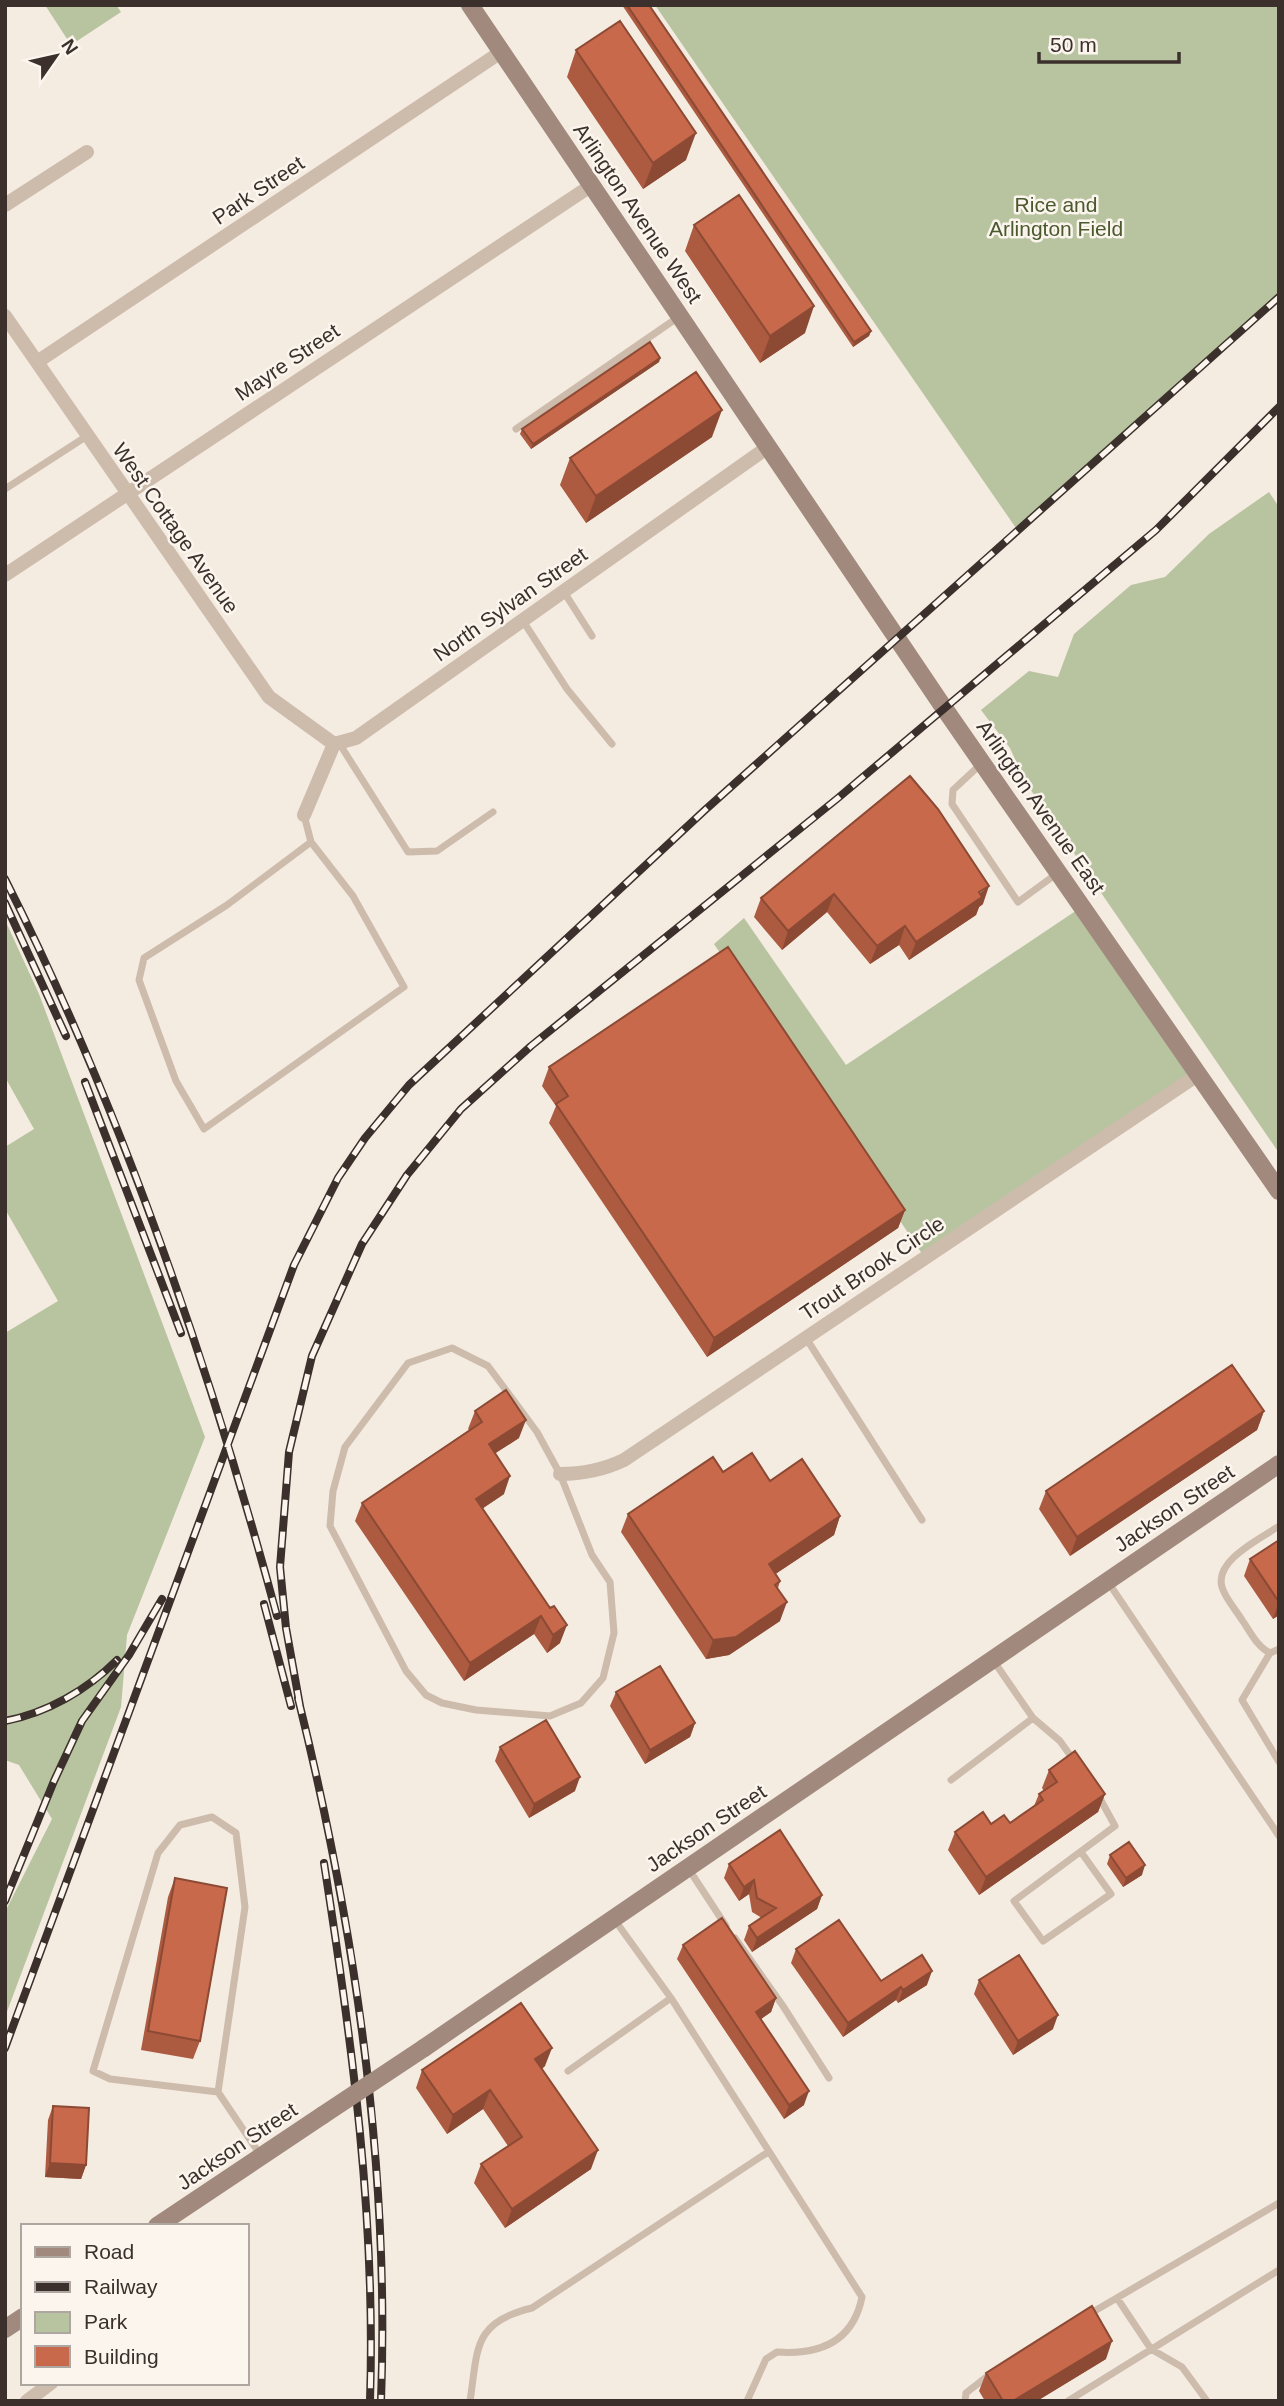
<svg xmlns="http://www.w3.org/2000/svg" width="1284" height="2406" font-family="Arial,sans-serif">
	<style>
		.green { fill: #b8c4a0 }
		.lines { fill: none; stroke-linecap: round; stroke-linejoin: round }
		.lane { stroke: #cdbbac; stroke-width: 7 }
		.street { stroke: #cdbbac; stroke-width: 14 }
		.secondary { stroke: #a18a7d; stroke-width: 18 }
		.rail-casing { stroke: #3b302b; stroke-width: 8 }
		.rail { stroke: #fbf5ee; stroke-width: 5; stroke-dasharray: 16; stroke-linecap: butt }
		.secondary-bridge { stroke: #a18a7d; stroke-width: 18 }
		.wall { fill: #ac5a40 }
		.shaded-wall { fill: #8c4a34 }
		.building { fill: #c8694b; stroke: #8c4a34; stroke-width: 2 }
		.labels { text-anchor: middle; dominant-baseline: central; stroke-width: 5; stroke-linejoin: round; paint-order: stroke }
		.street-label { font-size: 21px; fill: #3b302b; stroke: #fbf5ee }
		.park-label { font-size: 21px; fill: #4a5a2e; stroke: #fbf5ee }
	</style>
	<rect width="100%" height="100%" fill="#f4ebe1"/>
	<path class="green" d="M45 5H116L121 12 71 45Z
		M655 5H1279V297L1018 531Z
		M1269 492 1279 507V1153L1024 780 1010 748 981 710 1029 671 1058 677 1074 634 1131 585 1165 577 1209 534Z
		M1083 906 1199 1074 925 1258 714 944 744 918 846 1065Z
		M5 920 39 994 205 1437 127 1635 121 1707 5 2017V1912L52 1819 19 1765 5 1760V1333L58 1301 5 1209V1147L34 1129 5 1077Z"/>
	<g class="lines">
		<path class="lane" d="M516 429 680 316
			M5 489 87 436
			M564 592 592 636
			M523 621 567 689 612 744
			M339 743 408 852 437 851 493 812
			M982 763 953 790 952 804 1018 902 1059 872
			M304 815 311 842 353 896 404 987 204 1129 176 1081 139 980 144 958 227 905 311 842
			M806 1338 922 1520
			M452 1348 488 1366 537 1432 560 1474 592 1555 610 1582 614 1633 603 1678 581 1703 550 1716 476 1710 442 1703 426 1695 406 1671 330 1526 333 1491 345 1447 408 1363Z
			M1279 1526C1262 1538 1214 1560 1222 1587 1225 1598 1236 1610 1242 1620 1250 1631 1257 1647 1270 1653L1279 1649
			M1108 1582 1279 1836
			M1270 1653 1242 1700 1279 1762
			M993 1660 1033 1718 1060 1741 1075 1762
			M951 1780 1033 1718
			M1081 1852 1111 1894 1043 1941 1014 1901 1115 1826 1098 1795
			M688 1868 726 1926
			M735 1938 783 2006 829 2078
			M671 1998 862 2297C853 2342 819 2355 777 2352L766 2359 747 2401
			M568 2071 671 1998 614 1919
			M218 2092 245 1907 236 1833 212 1817 180 1825 158 1853 93 2071 110 2079 218 2092 261 2156
			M1117 2298 1151 2349 1182 2367 1207 2401
			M1086 2316 1279 2203
			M470 2401C478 2350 472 2322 532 2308L768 2152
			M965 2401 966 2393 989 2375
			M1068 2401 1279 2270"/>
		<path class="street" d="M5 205 87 152
			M5 316 269 697 334 744
			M37 362 501 52
			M5 575 592 185
			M304 815 334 744 356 738 768 447
			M560 1474C584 1474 603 1470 624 1460L1199 1074
			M27 2401 51 2383"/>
		<path class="secondary" d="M470 5 944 708 1279 1191
			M424 2048 1279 1464
			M157 2226 323 2115
			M5 2329 23 2317"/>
		<g class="rail-casing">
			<path id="rail" d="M5 879C123 1113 209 1364 277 1616
				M5 903 66 1036
				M85 1082 181 1333
				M264 1604 291 1706
				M298 1698C355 1928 390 2164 381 2401
				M300 1706 286 1628 280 1567 289 1452 312 1356 362 1244 407 1175 461 1109 531 1046 838 798 1156 530 1279 407
				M5 1721C47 1713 87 1690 117 1660
				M324 1863C352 2042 376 2219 370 2401
				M5 1901 54 1781 82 1721 129 1655 162 1599
				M5 2048 294 1265 338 1178 365 1138 409 1085 705 810 1279 297"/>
		</g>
		<use href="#rail" class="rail"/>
		<path class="secondary-bridge" d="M323 2115 424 2048"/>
	</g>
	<path class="wall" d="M622 5H649L871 331 869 336 853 347Z
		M576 50 686 160 643 189 567 77Z
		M694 225 805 333 760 363 685 251Z
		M660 358 659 362 531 449 520 434 522 429Z
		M712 437 586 523 560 485 570 458Z
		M910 776 983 904 979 907 976 915 909 960 899 945 870 964 827 912 782 950 754 917 761 898Z
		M549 1067 905 1210 898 1228 707 1357 549 1123 556 1106 542 1086Z
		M475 1411 519 1438 495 1453 504 1494 483 1508 560 1643 547 1653 534 1634 464 1681 355 1521 362 1503 469 1430 468 1429Z
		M1264 1411 1257 1430 1070 1556 1039 1509 1046 1491Z
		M723 1472 770 1481 840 1516 834 1535 775 1574 780 1581 778 1588 780 1621 729 1655 706 1659 621 1532 628 1514Z
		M1279 1540V1615L1273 1619 1244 1576 1250 1559Z
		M616 1692 695 1723 690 1737 645 1764 610 1706Z
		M500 1747 575 1791 529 1818 495 1761Z
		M1049 1770 1105 1794 1098 1812 979 1895 948 1850 955 1832 991 1824 1010 1823 1034 1806 1039 1794 1044 1791 1042 1788Z
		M1110 1855 1142 1875 1123 1887 1107 1864Z
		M729 1864 822 1895 817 1909 752 1952 744 1940 749 1926 762 1918 752 1912 749 1894 739 1901 724 1878Z
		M175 1878 200 2041 193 2059 141 2050 168 1897Z
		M683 1945 776 1998 771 2012 761 2019 804 2105 784 2119 677 1959Z
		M796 1949 881 1981 927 1985 898 2003 896 2000 843 2037 791 1963Z
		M979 1980 1053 2029 1013 2055 974 1994Z
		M545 2066 542 2069 591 2169 505 2228 474 2183 481 2164 508 2146 483 2109 447 2134 416 2088 422 2070Z
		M53 2106 86 2165 81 2179 45 2177 48 2120Z
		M1106 2359 1037 2401H985L979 2391 986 2373Z"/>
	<path class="shaded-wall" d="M696 133 686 160 643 189 653 163Z
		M814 306 805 333 760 363 770 336Z
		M871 331 869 336 853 347 854 342Z
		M660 358 659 362 531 449 533 444Z
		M722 410 712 437 586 523 596 496Z
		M989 886 983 904 979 907 976 915 909 960 916 942Z
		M834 894 827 912 782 950 788 931Z
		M905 926 899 945 870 964 877 946Z
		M905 1210 898 1228 707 1357 714 1338Z
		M1264 1411 1257 1430 1070 1556 1077 1537Z
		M526 1420 519 1438 482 1462 489 1444Z
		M510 1476 504 1494 470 1517 476 1499Z
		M840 1516 834 1535 762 1583 769 1564Z
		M787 1602 780 1621 729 1655 706 1659 713 1640Z
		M1279 1602V1615L1273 1619Z
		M541 1616 534 1634 464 1681 470 1663Z
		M567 1625 560 1643 547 1653 553 1635Z
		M695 1723 690 1737 645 1764 650 1750Z
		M580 1777 575 1791 529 1818 534 1804Z
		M1105 1794 1098 1812 979 1895 986 1877Z
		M1145 1865 1142 1875 1123 1887 1126 1878Z
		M754 1880 749 1894 739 1901 744 1887Z
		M822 1895 817 1909 752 1952 757 1938Z
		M932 1971 927 1985 898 2003 903 1990Z
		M901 1987 896 2000 843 2037 848 2023Z
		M776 1998 771 2012 751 2026 756 2012Z
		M1058 2015 1053 2029 1013 2055 1018 2041Z
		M552 2048 545 2066 529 2078 535 2059Z
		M490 2090 483 2109 447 2134 453 2115Z
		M809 2091 804 2105 784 2119 789 2105Z
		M598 2150 591 2169 505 2228 512 2209Z
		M50 2163 86 2165 81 2179 45 2177Z
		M1112 2341 1106 2359 1037 2401H1013Z"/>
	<path class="building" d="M627 5H649L871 331 854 342Z
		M620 21 696 133 653 163 576 50Z
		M739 195 814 306 770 336 694 225Z
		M650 342 660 358 533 444 522 429Z
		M696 372 722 410 596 496 570 458Z
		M910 776 938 809 989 886 979 892 982 897 916 942 905 926 877 946 834 894 788 931 761 898Z
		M728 947 905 1210 714 1338 556 1104 568 1096 549 1067Z
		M1232 1365 1264 1411 1077 1537 1046 1491Z
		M506 1390 526 1420 489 1444 510 1476 476 1499 550 1608 554 1606 567 1625 553 1635 541 1616 470 1663 362 1503 482 1422 475 1411Z
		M752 1453 770 1481 802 1459 840 1516 769 1564 780 1581 775 1585 787 1602 736 1637 713 1640 628 1514 713 1457 723 1472Z
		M1279 1540V1602L1250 1559Z
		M660 1666 695 1723 650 1750 616 1692Z
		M546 1720 580 1777 534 1804 500 1747Z
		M1075 1751 1105 1794 986 1877 955 1832 983 1812 991 1824 1004 1815 1010 1823 1043 1800 1039 1794 1057 1782 1049 1770Z
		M780 1830 822 1895 757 1938 749 1926 776 1908 757 1898 754 1880 744 1887 729 1864Z
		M1129 1842 1145 1865 1126 1878 1110 1855Z
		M175 1878 227 1888 200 2041 148 2031Z
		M722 1918 776 1998 756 2012 809 2091 789 2105 683 1945Z
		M839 1920 881 1981 922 1955 932 1971 903 1990 901 1987 848 2023 796 1949Z
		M1019 1955 1058 2015 1018 2041 979 1980Z
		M521 2003 552 2048 535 2059 598 2150 512 2209 481 2164 522 2137 490 2090 453 2115 422 2070Z
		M53 2106 89 2108 86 2165 50 2163Z
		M1092 2306 1112 2341 1013 2401H1003L986 2373Z"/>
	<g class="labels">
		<g class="street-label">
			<text transform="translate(258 190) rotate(-34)">Park Street</text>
			<text transform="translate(638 213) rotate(56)">Arlington Avenue West</text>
			<text transform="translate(287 362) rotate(-34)">Mayre Street</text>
			<text transform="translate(176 528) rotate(55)">West Cottage Avenue</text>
			<text transform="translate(510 604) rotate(-35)">North Sylvan Street</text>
			<text transform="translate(1041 807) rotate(55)">Arlington Avenue East</text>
			<text transform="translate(872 1268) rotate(-34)">Trout Brook Circle</text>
			<text transform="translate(1174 1508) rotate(-34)">Jackson Street</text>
			<text transform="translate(706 1828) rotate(-34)">Jackson Street</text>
			<text transform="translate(237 2146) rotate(-34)">Jackson Street</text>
		</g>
		<g class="park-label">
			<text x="1056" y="204">Rice and<tspan x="1056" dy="24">Arlington Field</tspan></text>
		</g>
	</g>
	<rect width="1284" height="2406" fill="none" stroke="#3b302b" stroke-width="14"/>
	<rect x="21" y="2224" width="228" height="161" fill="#fbf5ee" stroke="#aea6a0" stroke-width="2"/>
	<rect x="35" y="2247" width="35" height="10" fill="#a18a7d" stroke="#aea6a0" stroke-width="2"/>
	<text x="84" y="2259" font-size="21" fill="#3b302b">Road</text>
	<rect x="35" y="2282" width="35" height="10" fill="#3b302b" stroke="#aea6a0" stroke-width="2"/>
	<text x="84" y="2294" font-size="21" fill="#3b302b">Railway</text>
	<rect x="35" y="2312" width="35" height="21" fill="#b8c4a0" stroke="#aea6a0" stroke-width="2"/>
	<text x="84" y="2329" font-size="21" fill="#3b302b">Park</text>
	<rect x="35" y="2346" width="35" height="21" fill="#c8694b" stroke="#aea6a0" stroke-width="2"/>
	<text x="84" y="2364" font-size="21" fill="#3b302b">Building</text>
	<g transform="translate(56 56) rotate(56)" stroke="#fbf5ee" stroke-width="5" paint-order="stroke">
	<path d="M0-5L12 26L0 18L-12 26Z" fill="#3b302b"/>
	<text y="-10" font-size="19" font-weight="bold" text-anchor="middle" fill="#3b302b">N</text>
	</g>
	<path d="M1039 52v10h140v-10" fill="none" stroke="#3b302b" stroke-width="3.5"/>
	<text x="1050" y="52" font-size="21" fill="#3b302b" stroke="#fbf5ee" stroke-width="5" paint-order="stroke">50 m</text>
</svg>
